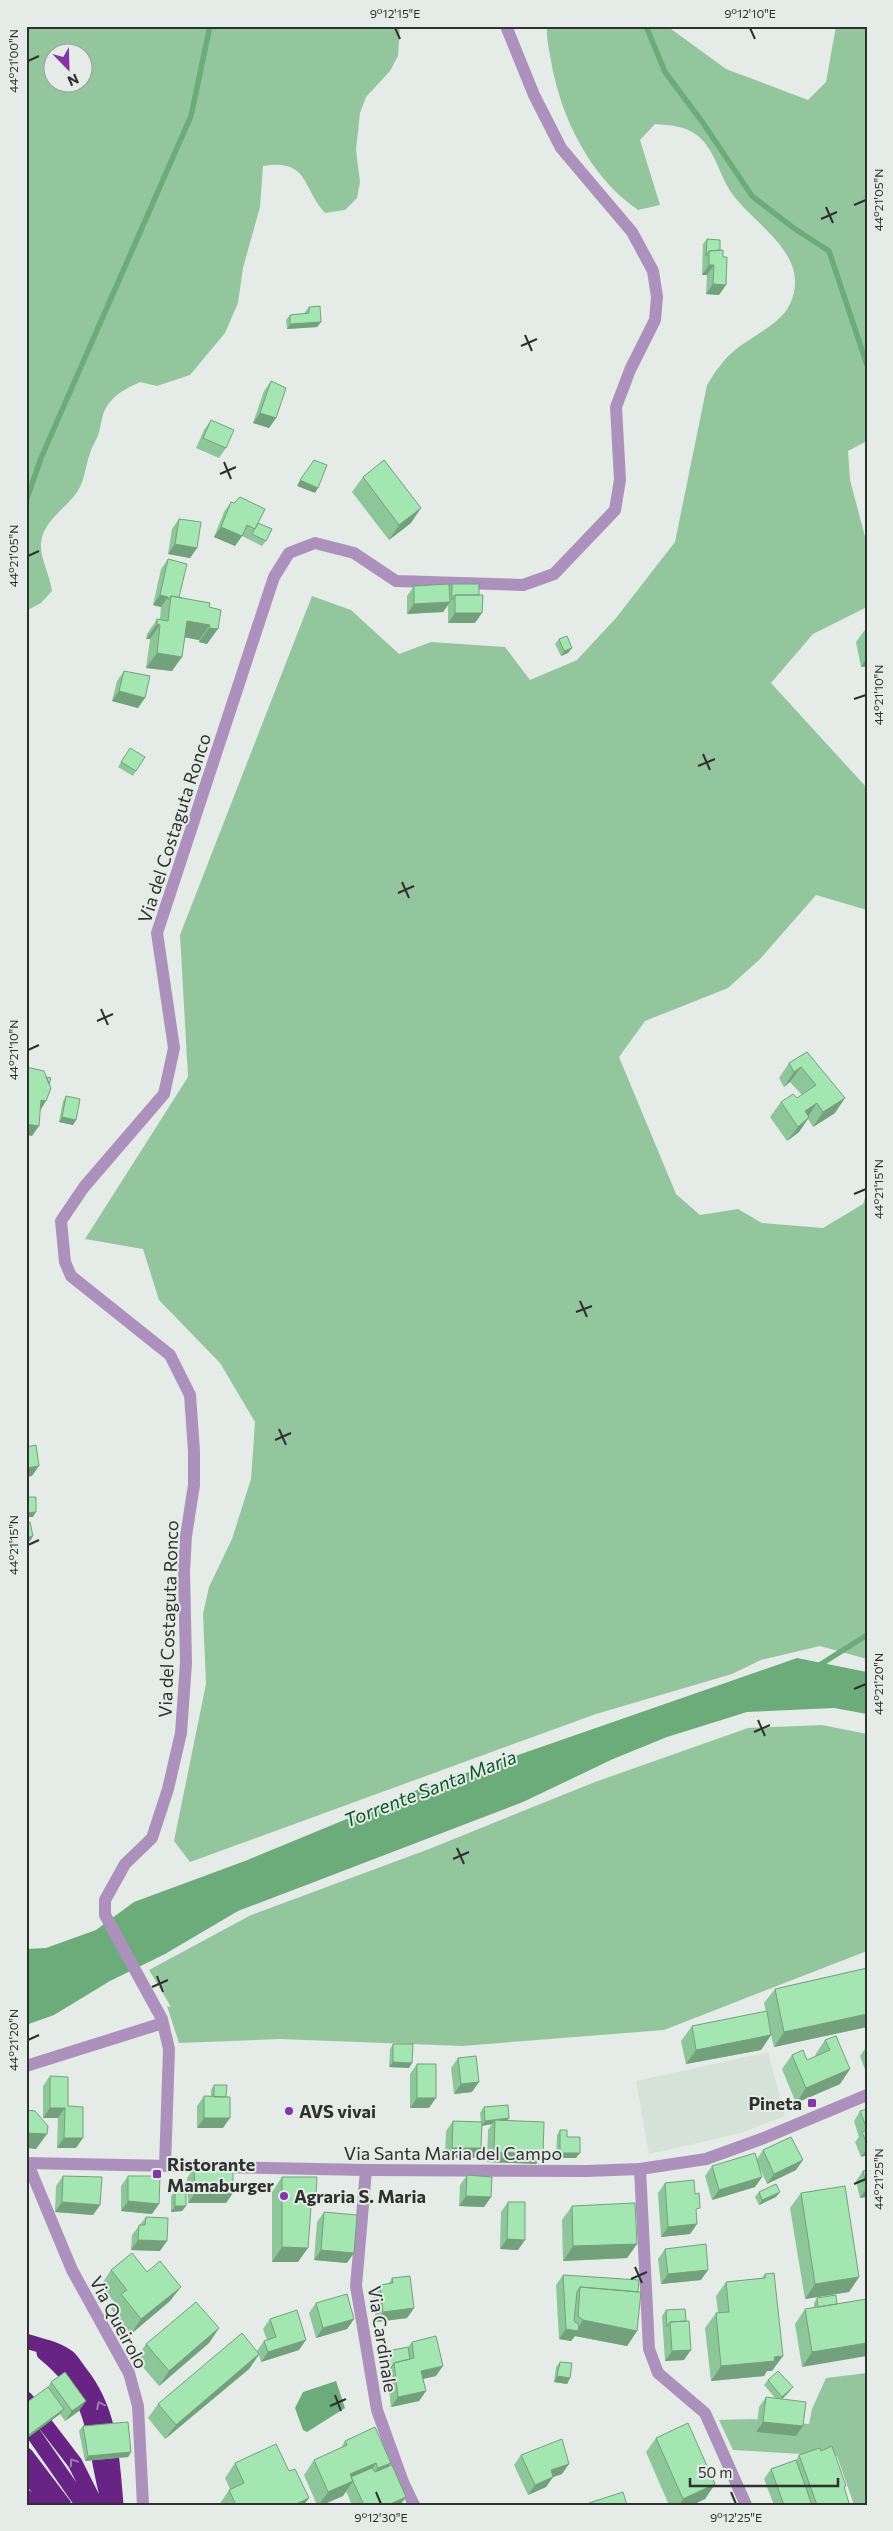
<svg xmlns="http://www.w3.org/2000/svg" width="893" height="2531" font-family="Commissioner,sans-serif">
	<style>
		.built { fill: #d6e2d8 }
		.green { fill: #94c69e; fill-rule: evenodd }
		.water { fill: #6bac7a }
		.lines { fill: none; stroke-linecap: round; stroke-linejoin: round }
		.stream { stroke: #6bac7a; stroke-width: 5.5 }
		.minor { stroke: #ad91bd; stroke-width: 12 }
		.tertiary { stroke: #ad91bd; stroke-width: 12 }
		.motorway { stroke: #672484; stroke-width: 15 }
		.wall { fill: #8dc698 }
		.shaded-wall { fill: #73a17c }
		.building { fill: #a4e6b1; stroke: #73a17c }
		.oneway { stroke: #a07eb0 }
		.ticks { fill: none; stroke: #2f3130; stroke-width: 2 }
		.poi-dot { fill: #8436a7; stroke: #e5ebe6; stroke-width: 2 }
		.labels { text-anchor: middle; dominant-baseline: central; stroke-width: 4; stroke-linejoin: round; paint-order: stroke }
		.street-label { font-size: 18px; fill: #2f3130; stroke: #e5ebe6 }
		.poi-label { font-size: 18px; font-weight: bold; fill: #2f3130; stroke: #e5ebe6; text-anchor: start }
		.water-label { font-size: 19px; font-style: italic; fill: #0a5628; stroke: #e5ebe6 }
		.neatline { fill: none; stroke: #2f3130; stroke-width: 2 }
		.ticks-label { font-size: 12px; text-anchor: middle; fill: #2f3130 }
	</style>
	<rect width="100%" height="100%" fill="#e5ebe6"/>
	<path class="built" d="M768 2052 785 2116 741 2133 649 2154 636 2081Z"/>
	<path class="green" d="M26 26H400L398 56 390 71 366 97 360 113 356 150 360 182 357 198 345 210 325 213C302 188 309 158 263 166L260 207 243 268 238 303 225 333 190 375 157 386 140 382C130 387 118 392 111 401 102 410 102 421 99 432 97 440 92 446 90 453 86 464 85 477 80 487 70 507 43 519 41 543 40 559 50 575 52 591L41 603 26 611ZM52 52H82V82H52Z
		M547 26H667L726 69 808 100 826 82 836 26H867V441L848 451 850 480 867 544V607L813 634 771 683 867 788V910L816 895 760 959 728 988 645 1021 619 1057 676 1194 700 1215 738 1209 762 1223 823 1228 863 1204 867 1193V1659L820 1646 761 1660 732 1674 596 1714 190 1862 174 1841 206 1684 203 1614 209 1587 232 1539 251 1479 255 1422 220 1363 159 1300 143 1249 85 1239 188 1077 180 935 312 596 351 610 399 654 431 642 505 647 530 680 577 660 616 618 675 542 707 385C715 372 723 360 735 350 752 336 781 324 790 304 812 256 757 227 733 195 719 176 716 151 698 136 686 126 670 125 655 124L640 140 660 205 638 210C590 177 561 118 551 61 549 49 546 38 547 26Z
		M822 1725 867 1734V1951L664 2030 462 2046 280 2039 179 2043 167 2006 171 2007 149 1970 251 1915 429 1849 595 1782 748 1728Z
		M867 2373V2505H854L837 2456 733 2450 719 2420 751 2419 809 2424 812 2409 826 2378Z"/>
	<path class="water" d="M797 1658 867 1672V1714L834 1708 747 1712 667 1737 613 1759 523 1802 238 1911 165 1954 110 1981 54 2015 26 2025V1949L46 1948 96 1930 134 1902 245 1861 417 1790Z
		M336 2381 345 2408 307 2432 303 2430 295 2408 303 2392Z"/>
	<g class="lines">
		<path class="stream" d="M646 26 665 72 703 123 752 196 795 229 829 251 867 365
			M26 501 41 458 191 116 210 26
			M818 1666 867 1635"/>
		<path class="minor" d="M26 2066 163 2023
			M28 2164 72 2270 129 2373 138 2406 143 2505
			M165 2166 169 2049 162 2019 105 1915V1900L125 1864 152 1838 168 1789 181 1733 186 1663 184 1572 186 1536 194 1485V1451L190 1395 170 1355 71 1276 65 1262 61 1221 84 1187 164 1094 174 1048 157 933 274 577 289 553 315 543 354 553 396 581 523 585 554 574 615 510 620 480 616 407 630 370 655 320 657 297 653 271 632 232 561 148 534 95 506 26
			M640 2169 649 2349 658 2373 705 2413 746 2505
			M366 2170 356 2286 377 2410 403 2482 414 2505"/>
		<path class="tertiary" d="M26 2163 366 2170 586 2171 640 2169 706 2159 764 2138 867 2095"/>
		<path class="motorway" d="M26 2341C40 2346 57 2348 69 2358 73 2362 77 2369 81 2374 111 2412 112 2458 116 2505
			M44 2353C101 2399 91 2440 109 2503
			M26 2399 75 2463 96 2505
			M26 2423 83 2505
			M26 2455 64 2505
			M26 2475 49 2499
			M26 2497 36 2505"/>
	</g>
	<path class="wall" d="M707 239 720 250 723 257 719 295 706 294 707 275H702L703 244Z
		M309 307 321 322 317 327 287 329 286 320 290 315 305 314V312Z
		M271 381 276 418 269 428 253 423 264 391Z
		M211 420 226 448 219 458 196 448 204 430Z
		M363 477 411 523 389 540 352 492Z
		M231 502 258 523 266 541 262 546 242 536 235 546 214 537 224 512Z
		M179 519 197 548 190 558 168 554 172 529Z
		M168 559 179 597 209 607 221 610 207 644 199 642V640L185 637 172 671 146 668 150 639H146L147 634 157 619H160L161 607 153 605 161 569Z
		M452 584 475 623H448V605L443 612 407 614V596L414 586 449 587Z
		M867 627V666L861 667 856 642Z
		M559 639 572 648 568 653 561 656 555 644Z
		M124 671 138 708 112 701 117 681Z
		M130 748 136 771 133 776 118 767Z
		M807 1052 835 1113 813 1127 808 1119 799 1132 787 1141 770 1117 781 1102 797 1098 802 1095 790 1082 784 1087 779 1078 789 1063Z
		M66 1096 76 1120 73 1125 59 1122 63 1101Z
		M867 1968V2027L774 2047 771 2035 761 2050 686 2064 681 2041 692 2026 766 2012 764 2003 775 1989Z
		M825 2040 850 2069 840 2084 796 2103 782 2069 792 2055 807 2060 816 2056 815 2055Z
		M393 2044 409 2068 389 2067 390 2049Z
		M867 2046V2075L860 2056Z
		M458 2058 472 2092 454 2094 451 2068Z
		M417 2064 429 2108H410V2074Z
		M50 2076 68 2106 76 2148H57L58 2118H43V2086Z
		M214 2085 223 2128H197V2106L204 2096H211V2090Z
		M484 2107 509 2118 507 2121 543 2154 536 2164 487 2162 488 2130 492 2124 482 2126 481 2148 474 2158H445L446 2131 453 2121 481 2122 480 2113Z
		M867 2109V2155L861 2157 855 2142 859 2137 854 2121 860 2111Z
		M560 2130 576 2158H556L557 2135Z
		M763 2150 796 2170 767 2184 759 2166 762 2177 755 2187 712 2200 705 2176 712 2166 757 2159Z
		M194 2168 233 2193 226 2203H188L187 2178Z
		M867 2170V2197L860 2198 856 2181 863 2171Z
		M467 2175 491 2197 484 2207 459 2206 460 2185Z
		M63 2176 100 2205 93 2215 55 2212 56 2186Z
		M128 2176 152 2214 121 2211V2186Z
		M282 2177 316 2193 311 2200 298 2262H272V2192Z
		M665 2183 696 2213 697 2224 690 2234 661 2237 658 2193Z
		M175 2191 186 2206 182 2211 171 2212V2196Z
		M759 2192 776 2197 759 2205 755 2197Z
		M801 2193 859 2277 849 2292 805 2299 790 2208Z
		M508 2202 518 2250 500 2249 501 2212Z
		M572 2206 637 2244 627 2258 563 2261 562 2220Z
		M324 2212 347 2263 314 2260 317 2222Z
		M146 2217 160 2251 131 2250 132 2235Z
		M665 2249 701 2280 661 2284 658 2259Z
		M111 2270 170 2301 131 2334 111 2309 115 2303 101 2285Z
		M765 2274 772 2371H767L764 2376 711 2381 705 2328 716 2313H718L716 2296 726 2282 762 2278Z
		M563 2275 638 2292 637 2331 627 2346 575 2336 571 2341 559 2339 556 2285Z
		M392 2278 414 2308 407 2318 376 2322 373 2295 380 2285 389 2283Z
		M817 2298 837 2304 867 2299 802 2367 795 2324 805 2309 814 2308V2303Z
		M316 2303 354 2319 347 2329 316 2338 309 2313Z
		M666 2310 686 2321 684 2360 665 2361 662 2316Z
		M270 2319 299 2350 261 2362 259 2355 249 2369 165 2439 148 2418 158 2404 258 2353 257 2351 264 2341 267 2340 263 2329Z
		M219 2328 209 2343 159 2386 136 2359 146 2344Z
		M412 2342 436 2376 423 2379 426 2391 419 2401 391 2407 385 2356 388 2351 408 2347Z
		M560 2362 570 2378 567 2384 554 2382 556 2367Z
		M768 2380 793 2387 789 2392 782 2399 796 2436 756 2432 759 2407 766 2397 776 2399 764 2385Z
		M51 2382 79 2411 65 2421 60 2414 26 2439V2403L48 2387Z
		M83 2426 131 2452 128 2457 85 2461 79 2431Z
		M867 2436V2449H865Z
		M656 2438 715 2484 705 2499 692 2505H669L646 2452Z
		M345 2441 391 2463 388 2467 406 2497 400 2505H352L346 2491 343 2496 322 2505H317L304 2475 314 2460 341 2448Z
		M821 2451 844 2489 848 2505H774L764 2479 771 2469 796 2460 799 2455Z
		M521 2455 562 2474 553 2477 546 2487 528 2495 514 2465Z
		M235 2463 304 2505H219L229 2490 230 2489 225 2478Z"/>
	<path class="shaded-wall" d="M709 265H714L707 275H702Z
		M713 284 726 285 719 295 706 294Z
		M321 322 317 327 287 329 290 324Z
		M260 413 276 418 269 428 253 423Z
		M300 480 318 488 315 493 297 486Z
		M421 508 411 523 389 540 399 525Z
		M221 527 242 536 235 546 214 537Z
		M175 544 197 548 190 558 168 554Z
		M160 595 168 597 161 607 153 605Z
		M450 602 443 612 407 614 414 604Z
		M455 613H482L475 623H448Z
		M187 621 210 625 199 640 177 636Z
		M157 624 160 625 150 639H146Z
		M209 628 218 629 207 644 199 642Z
		M572 648 568 653 561 656 564 651Z
		M157 653 182 657 172 671 146 668Z
		M867 658V666L861 667Z
		M119 691 145 698 138 708 112 701Z
		M801 1067 790 1082 784 1087 794 1072Z
		M845 1098 835 1113 813 1127 823 1112Z
		M41 1100 46 1101 40 1111Z
		M817 1103 807 1118 805 1111Z
		M62 1117 76 1120 73 1125 59 1122Z
		M809 1117 799 1132 787 1141 798 1127Z
		M26 1124 39 1126 32 1136 26 1135Z
		M39 1466 32 1476 26 1477V1468Z
		M36 1512 33 1517H26V1513Z
		M33 1536 30 1541 26 1542V1538Z
		M867 2014V2027L774 2047 784 2032Z
		M771 2035 761 2050 686 2064 696 2050Z
		M393 2062 412 2063 409 2068 389 2067Z
		M850 2069 840 2084 796 2103 806 2088Z
		M479 2082 472 2092 454 2094 461 2084Z
		M417 2098H436L429 2108H410Z
		M50 2108H65L58 2118H43Z
		M204 2118H230L223 2128H197Z
		M509 2118 505 2123 495 2120 492 2124 481 2126 485 2121Z
		M26 2133 47 2134 36 2149 26 2148Z
		M64 2138H83L76 2148H57Z
		M452 2148H481L474 2158H445Z
		M867 2149V2155L861 2157Z
		M494 2152 543 2154 536 2164 487 2162Z
		M560 2153H580L576 2158H556Z
		M803 2160 796 2170 767 2184 774 2174Z
		M762 2177 755 2187 712 2200 719 2190Z
		M867 2188V2197L860 2198Z
		M780 2192 776 2197 759 2205 762 2200Z
		M195 2193H233L226 2203H188Z
		M312 2193H316L306 2208Z
		M466 2196 491 2197 484 2207 459 2206Z
		M128 2201 159 2204 152 2214 121 2211Z
		M62 2202 100 2205 93 2215 55 2212Z
		M175 2206H186L182 2211 171 2212Z
		M697 2224 690 2234 661 2237 668 2227Z
		M507 2239 525 2240 518 2250 500 2249Z
		M138 2240 167 2241 160 2251 131 2250Z
		M637 2244 627 2258 563 2261 573 2246Z
		M282 2247 308 2248 298 2262H272Z
		M321 2250 354 2253 347 2263 314 2260Z
		M708 2270 701 2280 661 2284 668 2274Z
		M859 2277 849 2292 805 2299 815 2284Z
		M181 2287 170 2301 131 2334 141 2319Z
		M414 2308 407 2318 376 2322 383 2312Z
		M354 2319 347 2329 316 2338 323 2328Z
		M583 2320 637 2331 627 2346 575 2336 571 2341 559 2339 566 2329 576 2331Z
		M219 2328 209 2343 159 2386 169 2371Z
		M306 2340 299 2350 261 2362 268 2352Z
		M867 2343V2356L802 2367 812 2352Z
		M691 2350 684 2360 665 2361 672 2351Z
		M259 2354 249 2369 165 2439 176 2425Z
		M783 2356 772 2371H767L764 2376 711 2381 721 2366 774 2357Z
		M443 2366 436 2376 414 2381 421 2371Z
		M557 2376 570 2378 567 2384 554 2382Z
		M793 2387 789 2392 779 2402 782 2397Z
		M426 2391 419 2401 391 2407 398 2397Z
		M86 2401 79 2411 65 2421 72 2411Z
		M64 2409 60 2414 26 2439V2437Z
		M763 2422 803 2426 796 2436 756 2432Z
		M131 2452 128 2457 85 2461 88 2456Z
		M376 2463 365 2478 351 2477 353 2481 343 2496 322 2505H319L328 2492 350 2474Z
		M391 2463 380 2477 368 2482 378 2468Z
		M569 2464 562 2474 544 2480 551 2470Z
		M553 2477 546 2487 528 2495 535 2485Z
		M715 2484 705 2499 692 2505H679L683 2499Z
		M406 2497 400 2505H388Z
		M309 2498 304 2505H294Z"/>
	<path class="building" d="M707 239 720 240V250L709 251 706 256Z
		M723 250V257H727L726 285 713 284 714 265H709V251Z
		M320 306 321 322 290 324V315L309 313V307Z
		M271 381 286 388 276 418 260 413Z
		M211 420 234 430 226 448 203 438Z
		M314 460 327 465 318 488 300 480Z
		M384 460 421 508 399 525 363 477Z
		M240 497 265 509 255 529 247 525 242 536 221 527 231 502 234 503Z
		M179 519 201 522 197 548 175 544Z
		M258 523 272 529 266 541 252 534Z
		M168 559 187 564 179 597 182 598 171 596 168 600V597L160 595Z
		M449 584 450 602 414 604V586Z
		M452 584H479V595H455L452 600Z
		M455 595H483L482 613H455Z
		M171 596 210 603 209 607 221 610 218 629 209 628 210 625 187 621 182 657 157 653 160 625 157 624V619L168 621Z
		M567 636 572 648 564 651 559 639Z
		M124 671 150 676 145 698 119 691Z
		M130 748 145 757 136 771 121 762Z
		M807 1052 845 1098 823 1112 817 1103 805 1111 809 1117 798 1127 781 1102 793 1094 797 1098 816 1085 801 1067 794 1072 789 1063Z
		M26 1067 44 1071 51 1088 46 1101 41 1100 39 1126 26 1124Z
		M46 1077 51 1078 49 1084Z
		M66 1096 80 1099 76 1120 62 1117Z
		M36 1445 39 1466 26 1468V1447Z
		M26 1497H36V1512L26 1513Z
		M30 1522 33 1536 26 1538V1523Z
		M867 1968V2014L784 2032 775 1989Z
		M767 2011 771 2035 696 2050 692 2026Z
		M836 2036 850 2069 806 2088 792 2055 803 2050 807 2060 830 2050 825 2040Z
		M393 2044H413L412 2063 393 2062Z
		M476 2056 479 2082 461 2084 458 2058Z
		M417 2064H436V2098H417Z
		M50 2076 68 2077V2106L83 2107V2138H64L65 2108H50Z
		M214 2085H227L226 2097H214Z
		M204 2096 230 2097V2118H204Z
		M508 2105 509 2118 485 2121 484 2107Z
		M867 2109V2129L860 2111Z
		M26 2110 35 2111 48 2126 47 2134 26 2133Z
		M495 2120 544 2122 543 2154 494 2152Z
		M453 2121 482 2122 481 2148H452Z
		M560 2130H567V2137H580V2153H560Z
		M867 2130V2144L862 2132Z
		M791 2137 803 2160 774 2174 763 2150Z
		M755 2153 762 2177 719 2190 712 2166Z
		M194 2168 233 2169V2193H195Z
		M867 2170V2188L863 2171Z
		M467 2175 492 2177 491 2197 466 2196Z
		M63 2176 102 2177 100 2205 62 2202Z
		M128 2176H160L159 2204 128 2201Z
		M282 2177H317L316 2193H312L308 2248 282 2247Z
		M694 2180 695 2194 699 2193 700 2208 696 2209 697 2224 668 2227 665 2183Z
		M776 2184 780 2192 762 2200 759 2192Z
		M845 2186 859 2277 815 2284 801 2193Z
		M175 2191H186V2206H175Z
		M508 2202H525V2240L507 2239Z
		M635 2203 637 2244 573 2246 572 2206Z
		M324 2212 357 2215 354 2253 321 2250Z
		M146 2217 168 2218 167 2241 138 2240 139 2225H145Z
		M706 2244 708 2270 668 2274 665 2249Z
		M132 2253 147 2272 160 2261 181 2287 141 2319 121 2294 127 2290 111 2270Z
		M774 2273 783 2356 774 2357 775 2361 721 2366 716 2313 729 2312 726 2282 765 2278V2274Z
		M563 2275 639 2280 638 2292 580 2287 577 2292 574 2321 579 2325 578 2331 566 2329Z
		M410 2276 414 2308 383 2312 380 2285 393 2283 392 2278Z
		M580 2287 641 2292 637 2331 583 2320 578 2316Z
		M347 2294 354 2319 323 2328 316 2303Z
		M836 2295 837 2304 818 2307 817 2298Z
		M867 2299V2343L812 2352 805 2309Z
		M196 2302 219 2328 169 2371 146 2344Z
		M685 2309 686 2321 670 2322 667 2327 666 2310Z
		M297 2310 306 2340 268 2352 264 2341 276 2337 270 2319Z
		M689 2321 691 2350 672 2351 670 2322Z
		M242 2333 259 2354 176 2425 158 2404Z
		M436 2336 443 2366 421 2371 426 2391 398 2397 394 2363 414 2358 412 2342Z
		M408 2347 410 2359 394 2363 391 2368 388 2351Z
		M560 2362 572 2363 570 2378 557 2376Z
		M778 2371 793 2387 782 2397 768 2380Z
		M65 2372 86 2401 72 2411 51 2382Z
		M48 2387 64 2409 26 2437V2403Z
		M766 2397 806 2402 803 2426 763 2422Z
		M128 2422 131 2452 88 2456 83 2426Z
		M688 2423 715 2484 683 2499 656 2438Z
		M375 2427 391 2463 378 2468 376 2463 350 2474 353 2481 328 2492 314 2460 347 2445 345 2441Z
		M562 2439 569 2464 551 2470 553 2477 535 2485 521 2455Z
		M276 2444 289 2471 295 2469 309 2498 294 2505H236L229 2490 244 2483 235 2463Z
		M832 2446 846 2486 844 2487 849 2503 843 2505H817L799 2455 820 2448 821 2451Z
		M796 2460 812 2505H784L771 2469Z
		M392 2465 406 2497 388 2505H364L351 2477 372 2468 375 2472Z
		M623 2492 627 2505H589V2503Z"/>
	<defs><path id="oneway-chevron" d="M-2-3.5L2.5 0L-2 3.5" fill="none" stroke-width="1.6" stroke-linecap="round" stroke-linejoin="round" transform="scale(1.25)"/></defs>
	<g class="oneway">
		<use href="#oneway-chevron" transform="translate(100 2405) rotate(-116)"/>
		<use href="#oneway-chevron" transform="translate(73 2462) rotate(-124)"/>
	</g>
	<path class="ticks" d="M395 28 400 39M750 28 755 39M28 61 39 56M854 205 866 200M826 207 833 223M821 219 837 212M525 335 532 351M521 346 537 339M224 462 231 479M220 474 236 467M28 556 39 551M854 699 866 695M703 754 710 770M698 766 715 759M402 882 409 898M398 893 414 886M101 1009 108 1025M97 1021 113 1014M28 1050 39 1045M854 1194 866 1189M580 1301 587 1317M576 1312 592 1306M279 1429 286 1445M275 1440 291 1433M28 1545 39 1540M854 1689 866 1684M758 1720 765 1736M754 1732 770 1725M457 1848 464 1864M453 1859 469 1852M157 1976 163 1992M152 1987 168 1980M28 2040 39 2035M854 2184 866 2179M635 2267 642 2283M631 2279 647 2272M335 2395 341 2411M330 2406 346 2399M376 2492 381 2504M731 2492 736 2504"/>
	<g class="poi-dot">
		<rect x="807" y="2098" width="10" height="10" rx="2.5"/>
		<circle cx="289" cy="2111" r="5"/>
		<rect x="152" y="2169" width="10" height="10" rx="2.5"/>
		<circle cx="284" cy="2196" r="5"/>
	</g>
	<g class="labels">
		<g class="street-label">
			<text transform="translate(174 828) rotate(-72)">Via del Costaguta Ronco</text>
			<text transform="translate(168 1619) rotate(-88)">Via del Costaguta Ronco</text>
			<text x="453" y="2153">Via Santa Maria del Campo</text>
			<text transform="translate(119 2322) rotate(62)">Via Queirolo</text>
			<text transform="translate(383 2339) rotate(81)">Via Cardinale</text>
		</g>
		<g class="poi-label">
			<text x="802" y="2103" text-anchor="end">Pineta</text>
			<text x="299" y="2111">AVS vivai</text>
			<text x="167" y="2164">Ristorante<tspan x="167" dy="21">Mamaburger</tspan></text>
			<text x="294" y="2196">Agraria S. Maria</text>
		</g>
		<g class="water-label">
			<text transform="translate(430 1788) rotate(-21)">Torrente Santa Maria</text>
		</g>
	</g>
	<rect width="893" height="2531" fill="none" stroke="#e5ebe6" stroke-width="55"/>
	<g transform="translate(68 68) rotate(157)"><circle r="24" fill="#e5ebe6" stroke="#9ca19d"/>
	<path d="M0-4L9 19L0 12L-9 19Z" fill="#8436a7"/>
	<text y="-8" font-size="14" font-weight="bold" text-anchor="middle" fill="#2f3130">N</text>
	</g>
	<path d="M690 2478v8h148v-8" fill="none" stroke="#2f3130" stroke-width="2.5"/>
	<text x="698" y="2478" font-size="15" fill="#2f3130" stroke="#e5ebe6" stroke-width="4" paint-order="stroke">50 m</text>
	<rect x="28" y="28" width="838" height="2476" class="neatline"/>
	<g class="ticks-label">
		<text x="395" y="18">9°12'15"E</text>
		<text x="750" y="18">9°12'10"E</text>
		<text transform="translate(14 61) rotate(-90)" y="4">44°21'00"N</text>
		<text transform="translate(879 200) rotate(-90)" y="4">44°21'05"N</text>
		<text transform="translate(14 556) rotate(-90)" y="4">44°21'05"N</text>
		<text transform="translate(879 695) rotate(-90)" y="4">44°21'10"N</text>
		<text transform="translate(14 1050) rotate(-90)" y="4">44°21'10"N</text>
		<text transform="translate(879 1189) rotate(-90)" y="4">44°21'15"N</text>
		<text transform="translate(14 1545) rotate(-90)" y="4">44°21'15"N</text>
		<text transform="translate(879 1684) rotate(-90)" y="4">44°21'20"N</text>
		<text transform="translate(14 2040) rotate(-90)" y="4">44°21'20"N</text>
		<text transform="translate(879 2179) rotate(-90)" y="4">44°21'25"N</text>
		<text x="381" y="2522">9°12'30"E</text>
		<text x="736" y="2522">9°12'25"E</text>
	</g>
</svg>
